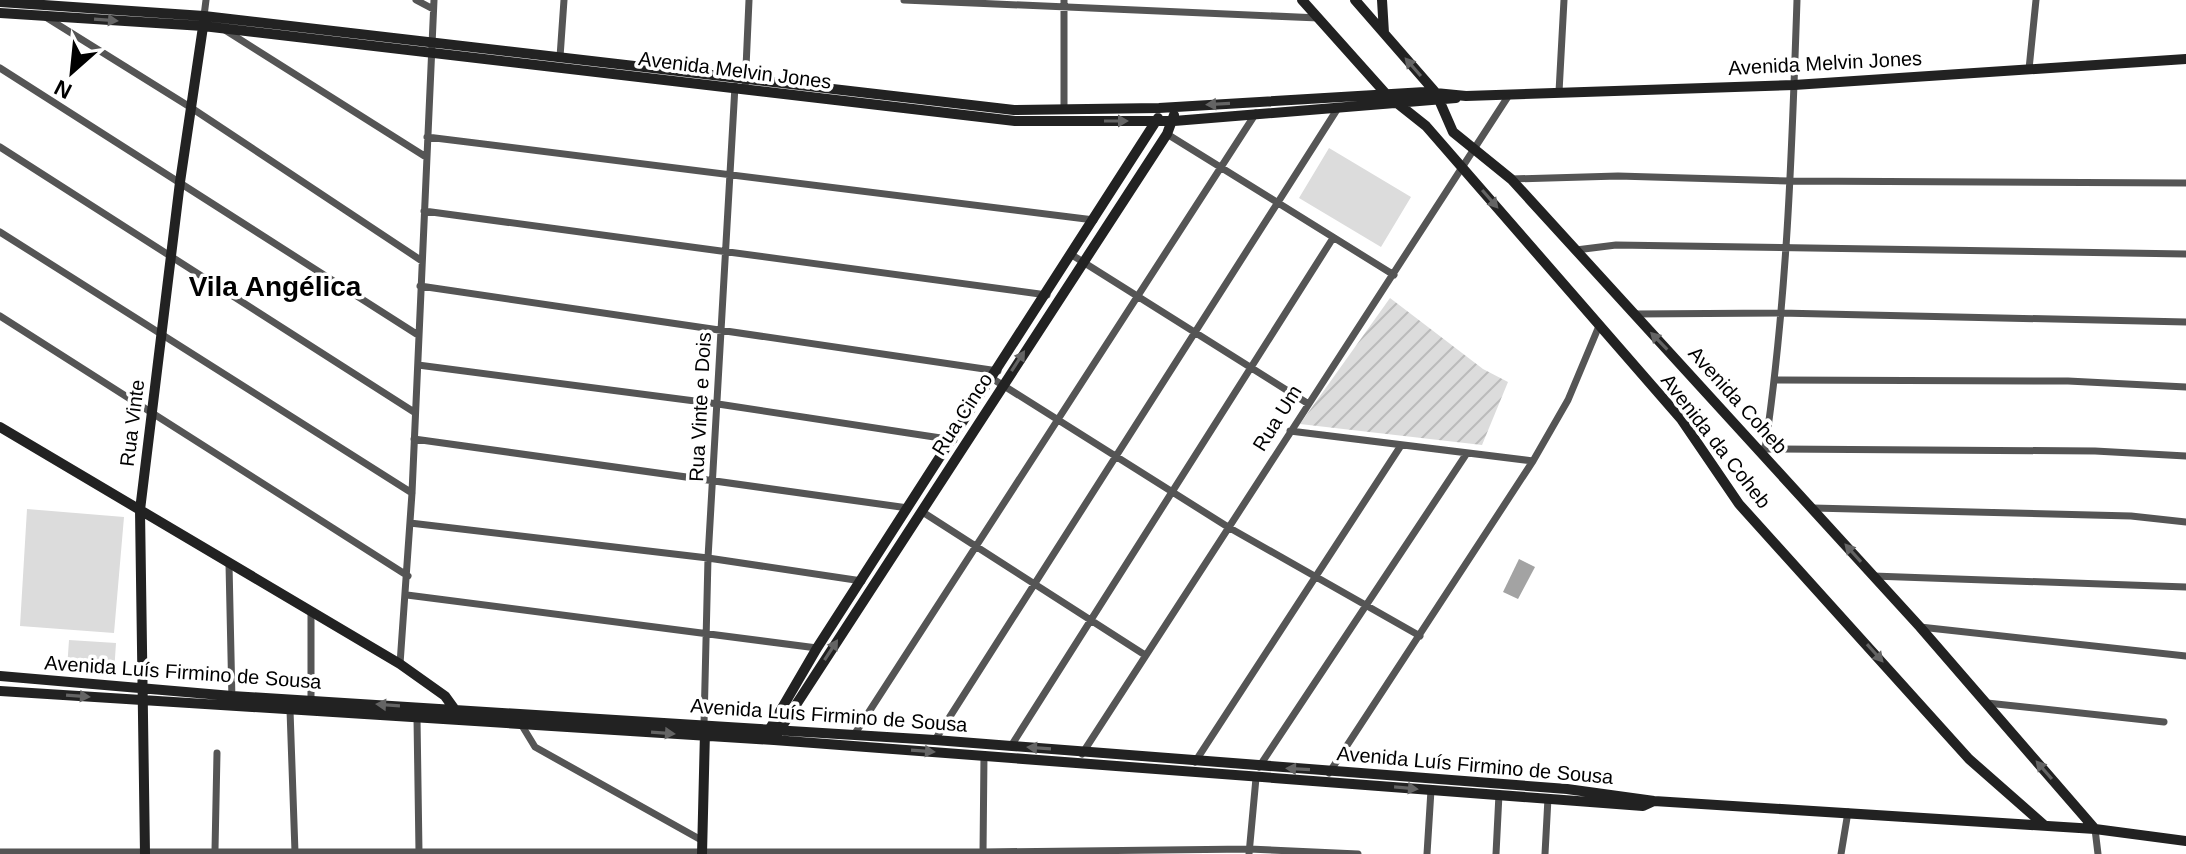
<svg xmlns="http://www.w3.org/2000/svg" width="2186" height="854" font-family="Arial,sans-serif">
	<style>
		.garden { fill: url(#garden-furrows) }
		.pitch { fill: #dcdcdc }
		.water { fill: #a3a3a3 }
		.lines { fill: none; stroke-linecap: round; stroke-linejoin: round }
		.street { stroke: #555; stroke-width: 7 }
		.secondary { stroke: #222; stroke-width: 10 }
		.oneway { fill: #646464 }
		.labels { text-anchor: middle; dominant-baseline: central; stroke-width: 7; stroke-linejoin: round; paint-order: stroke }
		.street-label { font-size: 20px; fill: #000; stroke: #fff }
		.district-label { font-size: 28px; font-weight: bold; fill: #000; stroke: #fff }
	</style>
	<defs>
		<pattern id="garden-furrows" width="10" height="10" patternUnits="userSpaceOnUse" patternTransform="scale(2)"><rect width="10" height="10" fill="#dcdcdc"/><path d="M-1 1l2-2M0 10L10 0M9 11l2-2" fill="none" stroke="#bbb"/></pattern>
	</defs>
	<rect width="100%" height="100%" fill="#fff"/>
	<path class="garden" d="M1390 298 1483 369 1508 382 1482 445 1300 424Z"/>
	<path class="pitch" d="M1329 148 1411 197 1381 247 1299 198Z
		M27 509 124 517 114 633 20 626Z
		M69 640 116 643 114 673 67 669Z"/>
	<path class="water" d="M1519 559 1535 567 1518 599 1503 592Z"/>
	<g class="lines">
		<path class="street" d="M416 0 433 9
			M904 0 1319 18
			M1064 0V110
			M44 16 190 107 422 261
			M204 16 206 0
			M225 30 426 157
			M560 57 564 0
			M0 68 418 335
			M2029 69 2036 0
			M745 90 749 0
			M1559 92 1564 0
			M1167 134 1394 275
			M427 137 1094 220
			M0 147 414 412
			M1511 179 1618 176 1789 181 2186 183
			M424 211 1047 295
			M0 232 412 493
			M1576 250 1616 245 2186 254
			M1072 255 1307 403
			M420 286 998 371
			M1634 314 1780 313 2186 322
			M0 316 408 576
			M418 365 718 404 954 440
			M993 379 1228 527 1420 636
			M1775 380 2068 381 2186 387
			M1290 431 1533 461
			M414 439 908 508
			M1761 449 2095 451 2186 456
			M1765 449C1787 301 1792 150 1797 0
			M1813 508 2131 516 2186 522
			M921 511 1145 655
			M410 523 708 558 862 581
			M229 564 232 701
			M1873 576 2186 587
			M407 595 817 648
			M311 613V705
			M1920 627 2186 656
			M400 664 412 493 434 0
			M1987 703 2164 722
			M290 710 295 852
			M417 718 419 852
			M521 724 535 747 703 841
			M704 724 708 558 735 86
			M854 735 1256 113
			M935 740 1338 108
			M1011 746 1333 238
			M1082 754 1509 95
			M1195 762 1400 447
			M1259 767 1467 453
			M1329 773 1533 461 1568 400 1599 326
			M2095 829 2098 854
			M215 850 217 753
			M0 852H983L1249 849 1358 854
			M983 854 984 755
			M1249 854 1256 778
			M1427 854 1431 790
			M1496 854 1499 794
			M1545 854 1548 798
			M1841 854 1848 812"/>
		<path class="secondary" d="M1302 0 1387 95 1426 126 1681 419 1739 504 1969 759 2044 825
			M1355 0 1436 93 1453 132 1511 179 1920 627 2095 829
			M1382 0 1384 33
			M0 2 204 16 1014 110 1159 108 1425 92 1466 96 1794 85 2186 59
			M0 13 203 26 1015 121H1174L1456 98
			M0 427 400 664 445 696 458 714
			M0 676 232 696 935 740 1567 789 1654 801 2095 829 2186 841
			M0 691 774 740 1643 806 1654 801
			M768 732 817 648 1158 118
			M777 734 1167 134 1174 115
			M145 854 140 510 180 182 204 20
			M702 854 705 732"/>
	</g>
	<defs><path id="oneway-solid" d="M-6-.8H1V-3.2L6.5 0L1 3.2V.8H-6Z" transform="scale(2)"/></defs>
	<g class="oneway">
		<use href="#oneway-solid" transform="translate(106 20) rotate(4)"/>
		<use href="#oneway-solid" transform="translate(1413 67) rotate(-131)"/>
		<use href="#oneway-solid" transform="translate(1218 104) rotate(177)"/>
		<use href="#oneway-solid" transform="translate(1116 121)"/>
		<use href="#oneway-solid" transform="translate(1490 199) rotate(49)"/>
		<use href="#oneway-solid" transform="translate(1659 341) rotate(-134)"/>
		<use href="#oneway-solid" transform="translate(1018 361) rotate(-57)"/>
		<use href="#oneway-solid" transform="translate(1853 553) rotate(-132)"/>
		<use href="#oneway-solid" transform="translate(831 650) rotate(-57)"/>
		<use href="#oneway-solid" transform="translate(1875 653) rotate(48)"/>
		<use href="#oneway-solid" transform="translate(78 696) rotate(4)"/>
		<use href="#oneway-solid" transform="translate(388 705) rotate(-176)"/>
		<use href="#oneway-solid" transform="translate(663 733) rotate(4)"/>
		<use href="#oneway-solid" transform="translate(1039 748) rotate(-176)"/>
		<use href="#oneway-solid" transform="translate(923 751) rotate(4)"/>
		<use href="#oneway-solid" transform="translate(1298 769) rotate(-177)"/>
		<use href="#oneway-solid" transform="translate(2044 770) rotate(-131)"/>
		<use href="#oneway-solid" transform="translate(1406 788) rotate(5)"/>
	</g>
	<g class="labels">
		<g class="street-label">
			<text transform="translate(1825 63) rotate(-3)">Avenida Melvin Jones</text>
			<text transform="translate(735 70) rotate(7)">Avenida Melvin Jones</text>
			<text transform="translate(1738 400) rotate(48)">Avenida Coheb</text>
			<text transform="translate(700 407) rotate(-87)">Rua Vinte e Dois</text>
			<text transform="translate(962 414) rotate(-57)">Rua Cinco</text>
			<text transform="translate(1277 418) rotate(-58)">Rua Um</text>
			<text transform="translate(132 423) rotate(-83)">Rua Vinte</text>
			<text transform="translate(1716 441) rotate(52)">Avenida da Coheb</text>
			<text transform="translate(183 672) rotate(4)">Avenida Luís Firmino de Sousa</text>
			<text transform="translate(829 715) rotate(4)">Avenida Luís Firmino de Sousa</text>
			<text transform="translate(1475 765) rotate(5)">Avenida Luís Firmino de Sousa</text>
		</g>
		<g class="district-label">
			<text x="275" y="286">Vila Angélica</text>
		</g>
	</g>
	<g transform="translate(72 72) rotate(207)" stroke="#ffffff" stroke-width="6" paint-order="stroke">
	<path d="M0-6L14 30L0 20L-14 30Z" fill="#000000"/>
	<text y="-12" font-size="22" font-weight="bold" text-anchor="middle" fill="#000000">N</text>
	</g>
</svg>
